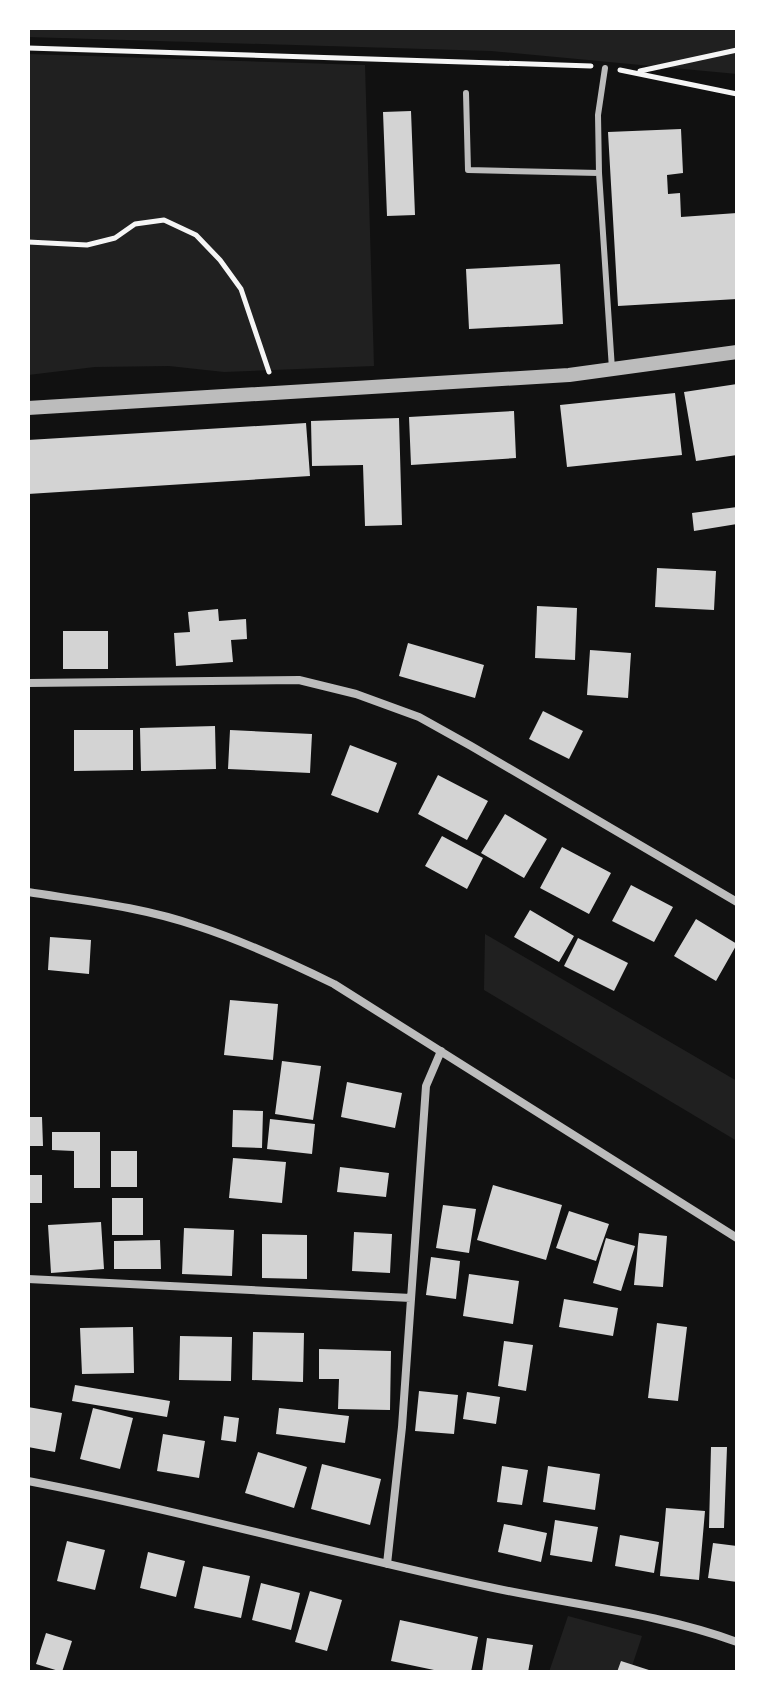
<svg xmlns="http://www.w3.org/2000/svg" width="765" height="1700" font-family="'PT Sans Narrow',sans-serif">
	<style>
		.green { fill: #202020 }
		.building { fill: #d3d3d3 }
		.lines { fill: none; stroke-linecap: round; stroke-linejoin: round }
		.path { stroke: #f5f5f5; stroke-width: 5 }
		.service { stroke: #bcbcbc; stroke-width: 6 }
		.minor { stroke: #bcbcbc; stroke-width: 8 }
		.tertiary { stroke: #bcbcbc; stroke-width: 14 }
	</style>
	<rect width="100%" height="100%" fill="#111"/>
	<path class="green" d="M28 28H737V74L491 51 28 37Z
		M28 54 365 65 374 366 224 372 169 366 95 367 28 375Z
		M485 934 737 1081V1141L484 990Z
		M568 1616 642 1636 630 1672H549Z"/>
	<path class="building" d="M411 111 415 215 387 216 383 112Z
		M681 129 683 173 667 175 668 194 680 193 681 217 737 213V299L618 306 608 132Z
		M560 264 563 324 469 329 466 269Z
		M737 384V455L696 461 684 392Z
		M675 393 682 455 567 467 560 405Z
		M514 411 516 458 411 465 409 417Z
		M399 418 402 525 365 526 363 465 312 466 311 421Z
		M306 423 310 476 28 494V440Z
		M737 507V524L694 531 692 513Z
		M657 568 716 571 714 610 655 607Z
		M537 606 577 608 575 660 535 658Z
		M218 609 219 621 246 619 247 639 231 640 233 662 176 666 174 633 190 632 188 612Z
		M63 631H108V669H63Z
		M408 643 484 665 475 698 399 676Z
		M590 650 631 653 628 698 587 695Z
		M543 711 583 731 569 759 529 739Z
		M215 726 216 769 141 771 140 728Z
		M74 730H133V770L74 771Z
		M230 730 312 734 310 773 228 769Z
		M350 745 397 763 378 813 331 795Z
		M438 775 488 801 467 840 418 814Z
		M505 814 547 839 524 878 481 853Z
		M442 836 483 858 467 889 425 866Z
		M562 847 611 873 589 914 540 888Z
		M631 885 673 907 654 942 612 921Z
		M530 910 574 936 559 962 514 937Z
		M696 919 737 944 716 981 674 956Z
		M50 937 91 940 89 974 48 970Z
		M578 938 628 963 614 991 564 966Z
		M230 1000 278 1004 273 1060 224 1055Z
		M282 1061 321 1066 313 1120 275 1114Z
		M347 1082 402 1093 395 1128 341 1117Z
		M233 1110 263 1111 262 1148 232 1147Z
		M28 1117H42L43 1146H28Z
		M270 1119 315 1124 312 1154 267 1149Z
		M52 1132H100V1188H74V1151L52 1150Z
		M111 1151H137V1187H111Z
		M233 1158 286 1162 282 1203 229 1198Z
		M340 1167 389 1173 386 1197 337 1192Z
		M28 1175H42V1203H28Z
		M493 1185 562 1205 546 1260 477 1240Z
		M112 1198H143V1235H112Z
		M443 1205 476 1209 469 1253 436 1248Z
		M569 1211 609 1224 596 1261 556 1248Z
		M101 1222 104 1269 51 1273 48 1225Z
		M184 1228 234 1230 232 1276 182 1274Z
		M354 1232 392 1234 390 1273 352 1271Z
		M639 1233 667 1236 663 1287 634 1285Z
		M262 1234 307 1235V1279L262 1278Z
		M606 1238 635 1246 621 1291 593 1283Z
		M160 1240 161 1269H114V1241Z
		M431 1257 460 1261 456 1299 426 1295Z
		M469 1274 519 1281 513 1324 463 1316Z
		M564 1299 618 1308 613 1336 559 1327Z
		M657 1323 687 1327 678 1401 648 1398Z
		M133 1327 134 1373 82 1374 80 1328Z
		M253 1332 304 1333 303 1382 252 1380Z
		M180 1336 232 1337 231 1381 179 1380Z
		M504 1341 533 1345 526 1391 498 1386Z
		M319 1349 391 1351 390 1410 338 1409 339 1379H319Z
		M75 1385 170 1401 167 1417 72 1401Z
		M419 1391 458 1395 454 1434 415 1431Z
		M467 1392 500 1397 496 1424 463 1419Z
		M28 1407 62 1413 55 1452 28 1447Z
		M93 1408 133 1418 120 1469 80 1459Z
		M279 1408 349 1416 345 1443 276 1434Z
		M224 1416 239 1418 236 1442 221 1440Z
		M163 1434 205 1441 199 1478 157 1471Z
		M711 1447H727L724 1528H709Z
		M258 1452 307 1467 294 1508 245 1493Z
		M322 1464 381 1479 370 1525 311 1509Z
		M502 1466 528 1470 522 1505 497 1502Z
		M548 1466 600 1474 595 1510 543 1502Z
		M666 1508 705 1511 699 1580 660 1576Z
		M555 1520 598 1527 592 1562 550 1555Z
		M504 1524 547 1533 541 1562 498 1552Z
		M620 1535 659 1542 654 1573 615 1566Z
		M67 1541 105 1550 95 1590 57 1581Z
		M713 1543 737 1546V1582L708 1578Z
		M148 1552 185 1561 176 1597 140 1588Z
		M203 1566 250 1576 241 1618 194 1608Z
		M261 1583 300 1593 291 1630 252 1620Z
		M310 1591 342 1600 327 1651 295 1642Z
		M400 1620 478 1637 471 1672H433L434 1670 391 1661Z
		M46 1633 72 1641 62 1672 36 1664Z
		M487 1638 533 1645 528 1672H482Z
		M621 1661 652 1671V1672H617Z"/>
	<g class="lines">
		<path class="path" d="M28 48 591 66
			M620 70 737 94
			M640 71 737 50
			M28 242 87 245 115 238 135 224 164 220 196 235 220 260 241 289 269 372"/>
		<path class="service" d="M466 93 468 170 599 173 612 369
			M599 173 598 115 605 68"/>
		<path class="minor" d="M28 683 299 680 356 694 419 717 471 746 737 902
			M28 892C85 901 143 907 197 926 244 941 289 962 334 984L737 1238
			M28 1279 411 1298
			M28 1481C183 1511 335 1554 489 1587 572 1605 658 1613 737 1642
			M387 1564 402 1427 426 1086 441 1051"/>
		<path class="tertiary" d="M28 408 569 375 737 352"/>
	</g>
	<rect width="765" height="1700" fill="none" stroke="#ffffff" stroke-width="60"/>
</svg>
